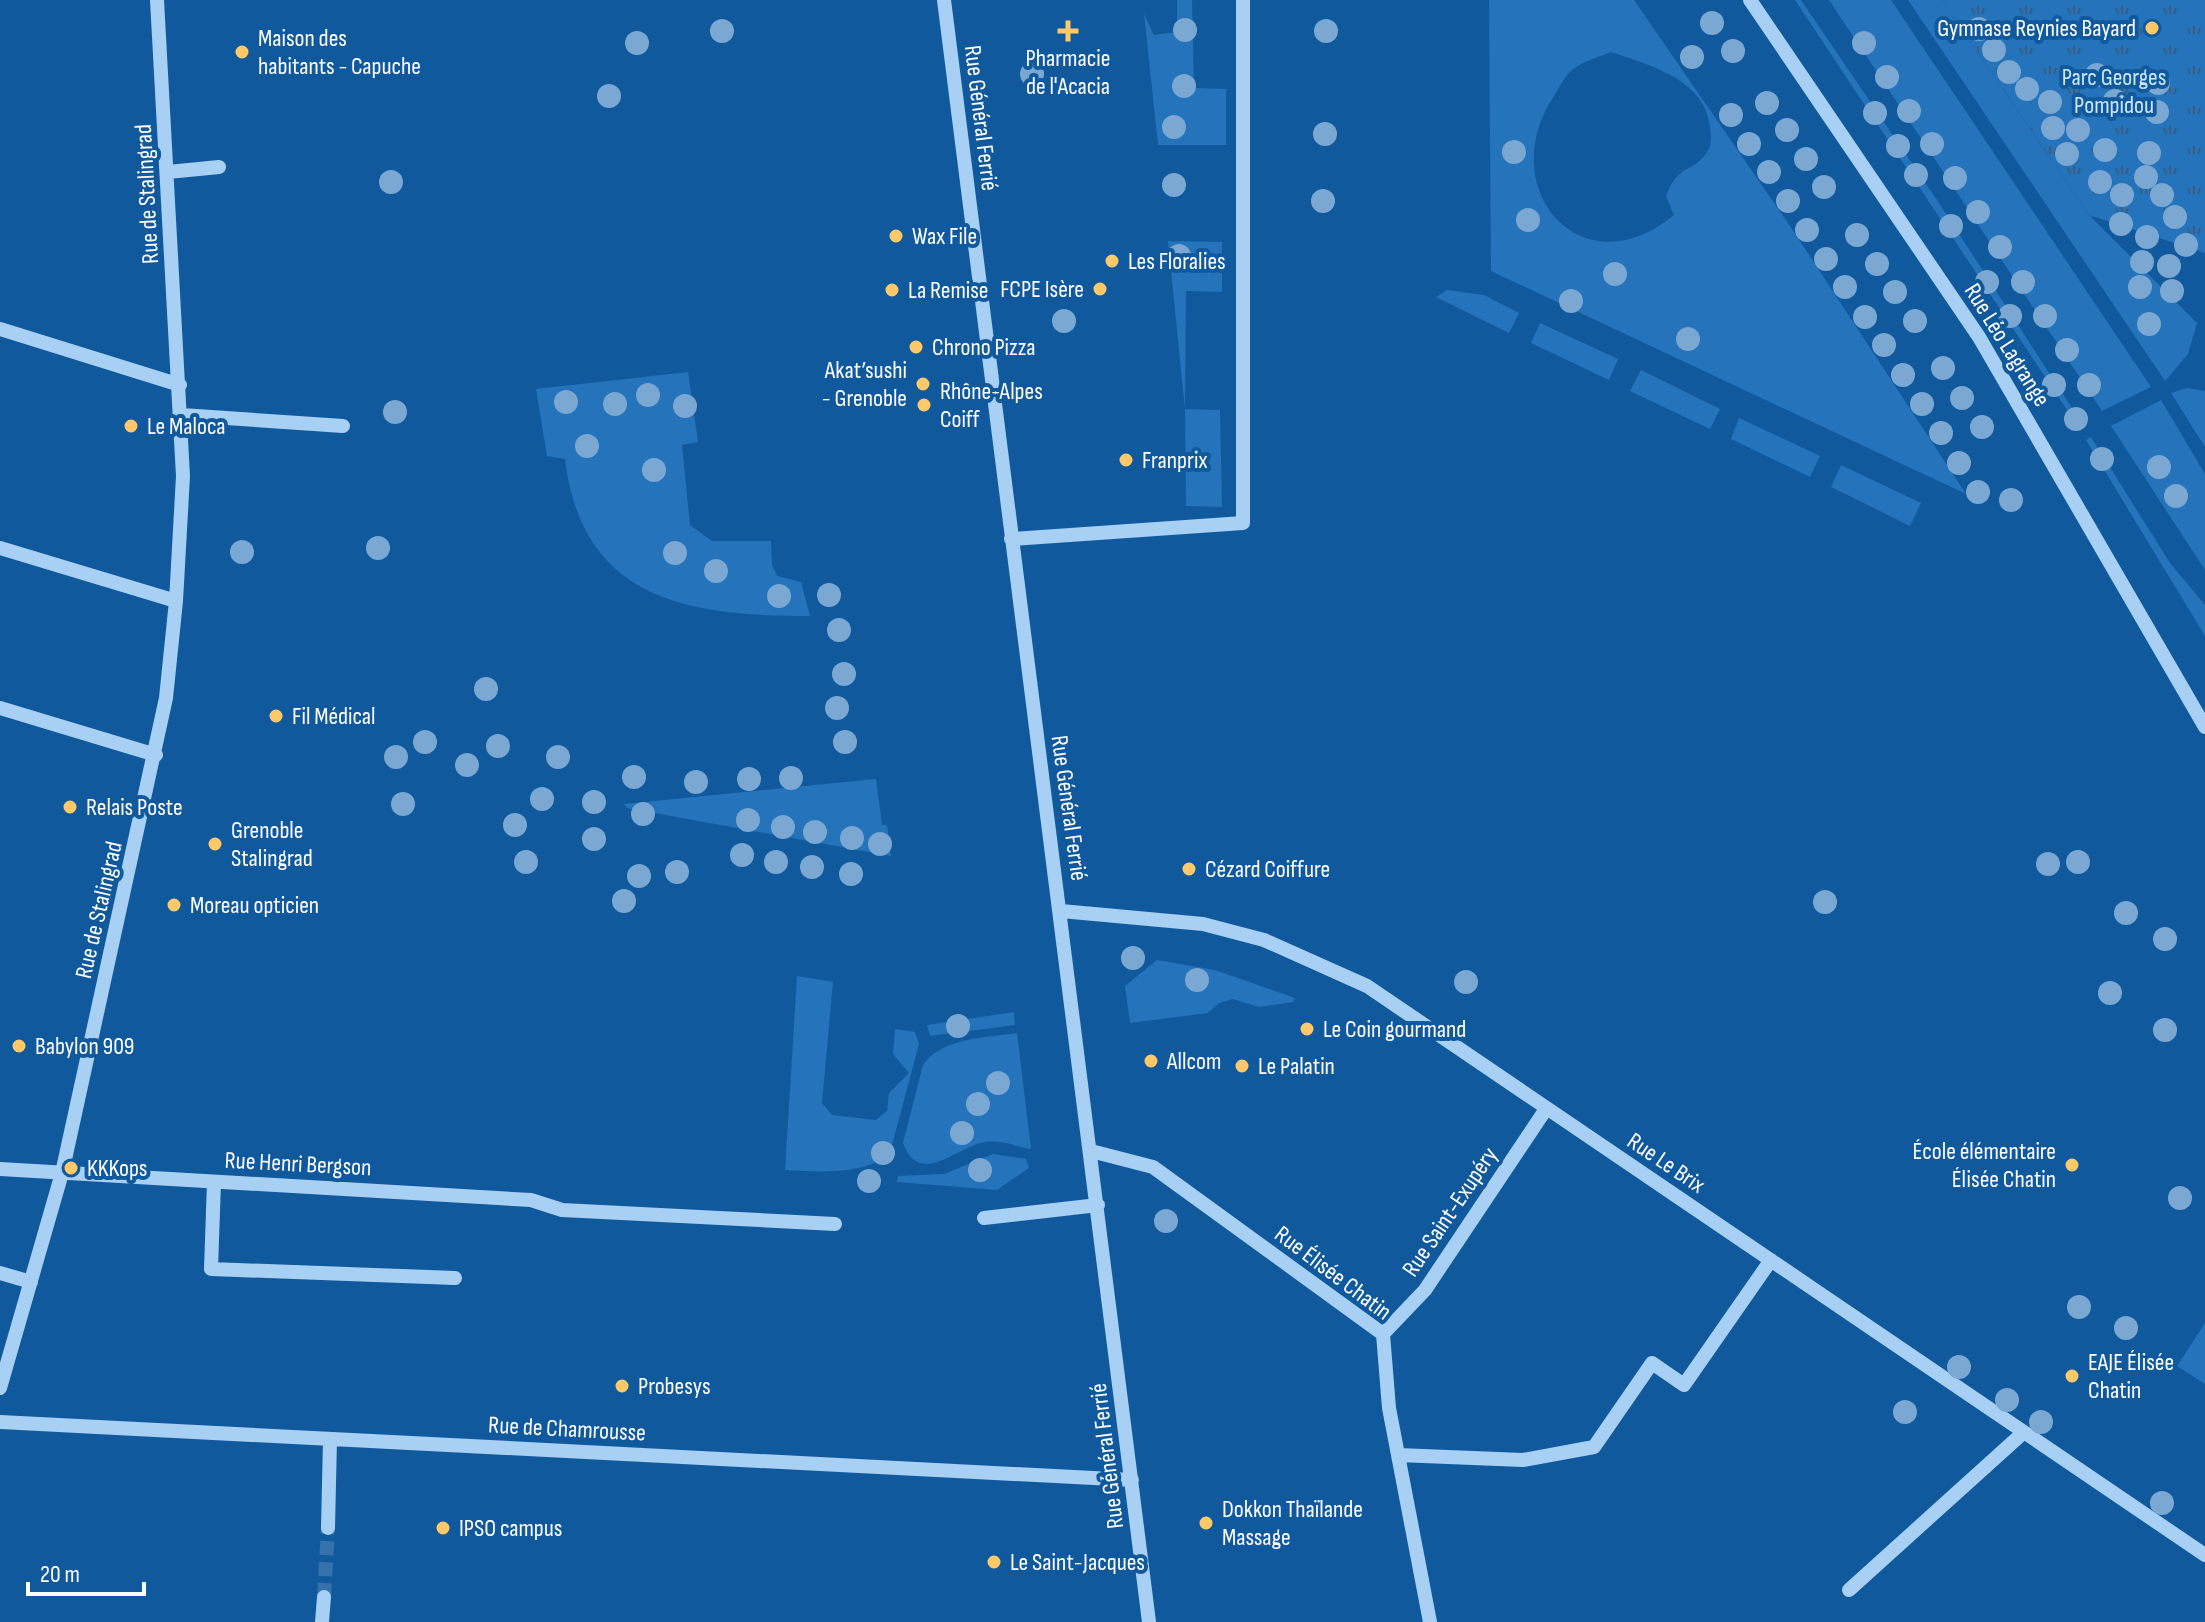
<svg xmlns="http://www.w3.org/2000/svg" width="2205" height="1622" font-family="'Sofia Sans Condensed',sans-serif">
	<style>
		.grass { fill: #2473bb; fill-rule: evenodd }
		.park { fill: url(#park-tufts) }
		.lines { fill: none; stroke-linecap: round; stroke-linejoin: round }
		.minor-tunnel { stroke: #3572ac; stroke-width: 14; stroke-dasharray: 14 7; stroke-linecap: butt }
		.minor { stroke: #a7d0f4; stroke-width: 14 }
		.tree { fill: #7aa8d2 }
		.poi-dot { fill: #ffc96a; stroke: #11599d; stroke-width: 3 }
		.labels { text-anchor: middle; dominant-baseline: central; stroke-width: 8; stroke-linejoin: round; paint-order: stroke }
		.poi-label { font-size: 24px; fill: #fff; stroke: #11599d; text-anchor: start }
		.park-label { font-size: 24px; fill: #cfe8fe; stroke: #11599d }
		.street-label { font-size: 24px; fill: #fff; stroke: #11599d }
	</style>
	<defs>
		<pattern id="park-tufts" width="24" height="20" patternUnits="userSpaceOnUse" patternTransform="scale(2)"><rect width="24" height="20" fill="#2473bb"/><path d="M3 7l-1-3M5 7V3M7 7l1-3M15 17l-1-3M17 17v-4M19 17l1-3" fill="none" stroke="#3a5e7e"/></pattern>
	</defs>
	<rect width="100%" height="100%" fill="#11599d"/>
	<path class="grass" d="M1177 0H1192L1194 88 1226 89V145H1158L1144 14 1154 35 1177 32Z
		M1489 0H1634L1788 223 1966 494 1491 271ZM1611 52C1649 65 1705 79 1710 127 1711 135 1712 145 1707 152 1694 173 1679 162 1666 196L1674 215C1581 292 1493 187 1554 96 1559 88 1565 76 1572 70 1581 62 1599 57 1611 52Z
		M1795 0H1801L1939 203 2081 422 2077 425Z
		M1829 0H1891L2151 387 2102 411Z
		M1908 0H1942L2089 215 2197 323 2188 354 2165 381Z
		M1168 241 1222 242V292L1186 291 1185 409 1220 410 1222 507 1186 506 1185 410Z
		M1447 290 1484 295 1519 313 1509 333 1436 297Z
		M1540 323 1618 359 1609 380 1531 343Z
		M1641 370 1720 409 1710 429 1630 391Z
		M688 372 698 442 682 445 690 525 712 541H771L772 565 777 576 801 582 810 616C689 616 582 601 565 459L547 456 536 389Z
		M2187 388 2205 391V447L2171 393Z
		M2161 400 2205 474V570L2111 426Z
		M1739 418 1820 456 1810 477 1731 439Z
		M2091 437 2170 563 2205 605V636L2086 440Z
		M1841 465 1921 503 1910 526 1831 487Z
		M876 779 882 825H887L891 856 627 808 624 804Z
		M1157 960 1215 970 1295 998 1293 1002 1259 1007 1233 999 1219 1003 1208 1013 1130 1023 1125 986Z
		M797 976 833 982 822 1103 832 1115 876 1120 887 1111 889 1093 909 1073 893 1054 895 1029 915 1032 919 1044 889 1156C856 1175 822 1172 785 1170Z
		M1014 1012 1015 1025 930 1036 927 1025Z
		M1017 1033 1031 1149C1017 1146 999 1140 986 1142 958 1145 920 1189 903 1143L923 1065C942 1037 986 1038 1017 1033Z
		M993 1154 1026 1159 1029 1168 997 1190 897 1182 898 1176 944 1174Z
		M2205 1323V1384L2177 1366Z"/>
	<path class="park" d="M1942 0H2205V253L2089 215Z"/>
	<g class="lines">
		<path class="minor-tunnel" d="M324 1597 328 1528"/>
		<path class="minor" d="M944 0 1149 1622
			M1750 0 1979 337 2205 727
			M168 172 219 167
			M0 329 180 385
			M182 415 343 426
			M1011 539 1243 523V0
			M0 548 176 601
			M0 708 156 755
			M1061 911 1203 924 1264 940 1367 986 2205 1555
			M1091 1151 1153 1167 1383 1334 1389 1408 1430 1622
			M0 1169 531 1200 562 1210 835 1224
			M214 1182 211 1269 455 1278
			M984 1218 1098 1205
			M0 1273 31 1282
			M1383 1334 1425 1290 1546 1109
			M0 1388 62 1173 166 698 176 601 183 476 157 0
			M0 1422 1132 1480
			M1398 1455 1523 1460 1594 1447 1652 1363 1684 1385 1771 1260
			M328 1528 330 1439
			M1849 1590 2024 1432
			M322 1622 324 1597"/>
	</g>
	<g class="tree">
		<circle cx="1712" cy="23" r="12"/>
		<circle cx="1979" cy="29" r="12"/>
		<circle cx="1185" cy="30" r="12"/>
		<circle cx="722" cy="31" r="12"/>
		<circle cx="1326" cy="31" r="12"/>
		<circle cx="637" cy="43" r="12"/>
		<circle cx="1864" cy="43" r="12"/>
		<circle cx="1994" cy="50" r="12"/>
		<circle cx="1733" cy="51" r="12"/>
		<circle cx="1692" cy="57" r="12"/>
		<circle cx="2009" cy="72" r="12"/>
		<circle cx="1032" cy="74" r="12"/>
		<circle cx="2097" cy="75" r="12"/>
		<circle cx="1887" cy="77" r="12"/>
		<circle cx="2158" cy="83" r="12"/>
		<circle cx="1184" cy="86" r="12"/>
		<circle cx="2027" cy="89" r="12"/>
		<circle cx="609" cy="96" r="12"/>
		<circle cx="2115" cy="101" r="12"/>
		<circle cx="2050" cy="102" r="12"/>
		<circle cx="1767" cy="103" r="12"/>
		<circle cx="1909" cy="111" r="12"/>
		<circle cx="2157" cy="112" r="12"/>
		<circle cx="1875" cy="113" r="12"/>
		<circle cx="1731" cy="115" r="12"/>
		<circle cx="1174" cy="127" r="12"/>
		<circle cx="2053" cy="128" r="12"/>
		<circle cx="1787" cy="130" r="12"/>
		<circle cx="2078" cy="130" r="12"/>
		<circle cx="1325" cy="134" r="12"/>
		<circle cx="1749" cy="144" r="12"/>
		<circle cx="1932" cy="144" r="12"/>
		<circle cx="1898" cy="146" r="12"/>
		<circle cx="2105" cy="150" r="12"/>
		<circle cx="1514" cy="152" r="12"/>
		<circle cx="2149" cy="153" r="12"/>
		<circle cx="2067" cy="154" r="12"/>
		<circle cx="1806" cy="159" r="12"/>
		<circle cx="1769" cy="172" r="12"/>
		<circle cx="1916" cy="175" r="12"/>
		<circle cx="2146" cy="177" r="12"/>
		<circle cx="1955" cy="178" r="12"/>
		<circle cx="391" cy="182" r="12"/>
		<circle cx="2100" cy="182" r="12"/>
		<circle cx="1174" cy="185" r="12"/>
		<circle cx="1824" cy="187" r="12"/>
		<circle cx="2122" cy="195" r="12"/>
		<circle cx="2162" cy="195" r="12"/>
		<circle cx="1323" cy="201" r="12"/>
		<circle cx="1788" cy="201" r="12"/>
		<circle cx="1978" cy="212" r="12"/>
		<circle cx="2175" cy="217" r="12"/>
		<circle cx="1528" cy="220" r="12"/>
		<circle cx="2121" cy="224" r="12"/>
		<circle cx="1951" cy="226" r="12"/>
		<circle cx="1807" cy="230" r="12"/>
		<circle cx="1857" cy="235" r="12"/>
		<circle cx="2147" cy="237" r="12"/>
		<circle cx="2186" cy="245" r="12"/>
		<circle cx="2000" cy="247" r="12"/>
		<circle cx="1179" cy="256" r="12"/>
		<circle cx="1826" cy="259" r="12"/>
		<circle cx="2142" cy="262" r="12"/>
		<circle cx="1877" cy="264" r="12"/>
		<circle cx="2169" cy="266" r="12"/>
		<circle cx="1615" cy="274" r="12"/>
		<circle cx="1987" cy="282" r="12"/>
		<circle cx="2023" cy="282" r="12"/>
		<circle cx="1845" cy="287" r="12"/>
		<circle cx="2140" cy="287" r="12"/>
		<circle cx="2172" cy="291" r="12"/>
		<circle cx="1895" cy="292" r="12"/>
		<circle cx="1571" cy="301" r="12"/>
		<circle cx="2010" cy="316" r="12"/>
		<circle cx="2045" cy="316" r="12"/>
		<circle cx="1865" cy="317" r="12"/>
		<circle cx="1064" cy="321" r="12"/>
		<circle cx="1915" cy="321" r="12"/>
		<circle cx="2149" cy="324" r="12"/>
		<circle cx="1688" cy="339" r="12"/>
		<circle cx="1884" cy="345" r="12"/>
		<circle cx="2067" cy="350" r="12"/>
		<circle cx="1943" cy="368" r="12"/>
		<circle cx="1903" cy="375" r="12"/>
		<circle cx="2054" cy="385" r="12"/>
		<circle cx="2089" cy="385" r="12"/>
		<circle cx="648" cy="395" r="12"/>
		<circle cx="1962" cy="398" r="12"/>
		<circle cx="566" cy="402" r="12"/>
		<circle cx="615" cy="404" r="12"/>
		<circle cx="1922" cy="404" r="12"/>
		<circle cx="685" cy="406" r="12"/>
		<circle cx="395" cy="412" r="12"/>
		<circle cx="2076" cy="419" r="12"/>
		<circle cx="1982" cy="427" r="12"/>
		<circle cx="1941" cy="433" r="12"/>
		<circle cx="587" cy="446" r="12"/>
		<circle cx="2102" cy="459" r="12"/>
		<circle cx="1959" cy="463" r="12"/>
		<circle cx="2159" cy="467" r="12"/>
		<circle cx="654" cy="470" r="12"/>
		<circle cx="1978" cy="492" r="12"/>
		<circle cx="2176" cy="496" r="12"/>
		<circle cx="2011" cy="500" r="12"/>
		<circle cx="378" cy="548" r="12"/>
		<circle cx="242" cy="552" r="12"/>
		<circle cx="675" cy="553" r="12"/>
		<circle cx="716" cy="571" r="12"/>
		<circle cx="829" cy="595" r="12"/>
		<circle cx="779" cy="596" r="12"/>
		<circle cx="839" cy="630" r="12"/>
		<circle cx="844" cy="674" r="12"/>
		<circle cx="486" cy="689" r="12"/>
		<circle cx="837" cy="708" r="12"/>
		<circle cx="425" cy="742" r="12"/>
		<circle cx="845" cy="742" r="12"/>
		<circle cx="498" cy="746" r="12"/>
		<circle cx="396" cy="757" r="12"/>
		<circle cx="558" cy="757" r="12"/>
		<circle cx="467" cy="765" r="12"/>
		<circle cx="634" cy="777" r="12"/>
		<circle cx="791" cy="778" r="12"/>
		<circle cx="749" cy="779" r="12"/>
		<circle cx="696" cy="782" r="12"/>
		<circle cx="542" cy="799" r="12"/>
		<circle cx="594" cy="802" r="12"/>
		<circle cx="403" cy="804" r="12"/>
		<circle cx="643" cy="814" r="12"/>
		<circle cx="748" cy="820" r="12"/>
		<circle cx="515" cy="825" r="12"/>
		<circle cx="783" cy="827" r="12"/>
		<circle cx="815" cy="832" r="12"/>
		<circle cx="852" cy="838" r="12"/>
		<circle cx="594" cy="839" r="12"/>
		<circle cx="880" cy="844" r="12"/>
		<circle cx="742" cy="855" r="12"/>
		<circle cx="526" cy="862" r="12"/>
		<circle cx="776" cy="862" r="12"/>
		<circle cx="2078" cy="862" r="12"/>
		<circle cx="2048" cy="864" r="12"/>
		<circle cx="812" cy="867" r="12"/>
		<circle cx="677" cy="872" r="12"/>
		<circle cx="851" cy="874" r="12"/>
		<circle cx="639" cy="876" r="12"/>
		<circle cx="624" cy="901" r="12"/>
		<circle cx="1825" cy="902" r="12"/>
		<circle cx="2126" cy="913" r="12"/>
		<circle cx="2165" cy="939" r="12"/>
		<circle cx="1133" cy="958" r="12"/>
		<circle cx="1197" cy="980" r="12"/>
		<circle cx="1466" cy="982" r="12"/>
		<circle cx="2110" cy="993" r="12"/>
		<circle cx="958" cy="1026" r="12"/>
		<circle cx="2165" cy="1030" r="12"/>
		<circle cx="998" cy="1083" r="12"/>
		<circle cx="978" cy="1104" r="12"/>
		<circle cx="962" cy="1133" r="12"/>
		<circle cx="883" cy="1153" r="12"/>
		<circle cx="980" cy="1170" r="12"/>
		<circle cx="869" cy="1181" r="12"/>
		<circle cx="2180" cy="1198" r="12"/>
		<circle cx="1166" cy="1221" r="12"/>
		<circle cx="2079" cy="1307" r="12"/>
		<circle cx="2126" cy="1328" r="12"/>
		<circle cx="1959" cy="1367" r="12"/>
		<circle cx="2007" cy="1400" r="12"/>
		<circle cx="1905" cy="1412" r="12"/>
		<circle cx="2041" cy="1422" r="12"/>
		<circle cx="2162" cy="1503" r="12"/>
	</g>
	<g class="poi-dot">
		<circle cx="2152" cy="28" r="8"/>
		<path d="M1064 19h8v8h8v8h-8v8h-8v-8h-8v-8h8z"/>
		<circle cx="242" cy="52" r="8"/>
		<circle cx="896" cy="236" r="8"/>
		<circle cx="1112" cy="261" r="8"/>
		<circle cx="1100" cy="289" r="8"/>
		<circle cx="892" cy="290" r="8"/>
		<circle cx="916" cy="347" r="8"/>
		<circle cx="923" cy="384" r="8"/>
		<circle cx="924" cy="405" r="8"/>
		<circle cx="131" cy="426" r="8"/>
		<circle cx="1126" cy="460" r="8"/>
		<circle cx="276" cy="716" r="8"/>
		<circle cx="70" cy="807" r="8"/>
		<circle cx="215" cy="844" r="8"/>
		<circle cx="1189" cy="869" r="8"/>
		<circle cx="174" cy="905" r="8"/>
		<circle cx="1307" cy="1029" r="8"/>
		<circle cx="19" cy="1046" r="8"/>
		<circle cx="1151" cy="1061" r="8"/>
		<circle cx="1242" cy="1066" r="8"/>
		<circle cx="2072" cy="1165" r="8"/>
		<circle cx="71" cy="1168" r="8"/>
		<circle cx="2072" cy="1376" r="8"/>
		<circle cx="622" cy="1386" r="8"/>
		<circle cx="1206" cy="1523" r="8"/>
		<circle cx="443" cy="1528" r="8"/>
		<circle cx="994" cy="1562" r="8"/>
	</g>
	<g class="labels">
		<g class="poi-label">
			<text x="2136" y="28" text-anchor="end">Gymnase Reynies Bayard</text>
			<text x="258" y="38">Maison des<tspan x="258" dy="28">habitants - Capuche</tspan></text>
			<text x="1068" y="58" text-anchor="middle">Pharmacie<tspan x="1068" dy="28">de l'Acacia</tspan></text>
			<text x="912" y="236">Wax File</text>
			<text x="1128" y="261">Les Floralies</text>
			<text x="1084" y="289" text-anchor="end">FCPE Isère</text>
			<text x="908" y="290">La Remise</text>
			<text x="932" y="347">Chrono Pizza</text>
			<text x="907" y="370" text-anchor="end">Akat’sushi<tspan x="907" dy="28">- Grenoble</tspan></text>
			<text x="940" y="391">Rhône-Alpes<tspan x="940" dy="28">Coiff</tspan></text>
			<text x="147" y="426">Le Maloca</text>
			<text x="1142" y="460">Franprix</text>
			<text x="292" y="716">Fil Médical</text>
			<text x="86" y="807">Relais Poste</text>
			<text x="231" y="830">Grenoble<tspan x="231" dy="28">Stalingrad</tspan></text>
			<text x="1205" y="869">Cézard Coiffure</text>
			<text x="190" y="905">Moreau opticien</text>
			<text x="1323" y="1029">Le Coin gourmand</text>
			<text x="35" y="1046">Babylon 909</text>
			<text x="1167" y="1061">Allcom</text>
			<text x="1258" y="1066">Le Palatin</text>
			<text x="2056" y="1151" text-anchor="end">École élémentaire<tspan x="2056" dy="28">Élisée Chatin</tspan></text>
			<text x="87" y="1168">KKKops</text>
			<text x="2088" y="1362">EAJE Élisée<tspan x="2088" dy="28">Chatin</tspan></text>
			<text x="638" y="1386">Probesys</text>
			<text x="1222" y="1509">Dokkon Thaïlande<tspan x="1222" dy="28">Massage</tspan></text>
			<text x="459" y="1528">IPSO campus</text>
			<text x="1010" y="1562">Le Saint-Jacques</text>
		</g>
		<g class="park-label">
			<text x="2114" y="77">Parc Georges<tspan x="2114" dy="28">Pompidou</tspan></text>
		</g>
		<g class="street-label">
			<text transform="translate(981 118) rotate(83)">Rue Général Ferrié</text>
			<text transform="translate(147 194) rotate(-93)">Rue de Stalingrad</text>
			<text transform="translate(2007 345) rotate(58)">Rue Léo Lagrange</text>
			<text transform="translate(1069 808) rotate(82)">Rue Général Ferrié</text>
			<text transform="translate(99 910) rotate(-77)">Rue de Stalingrad</text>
			<text transform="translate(1666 1163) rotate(34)">Rue Le Brix</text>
			<text transform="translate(298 1164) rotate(3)">Rue Henri Bergson</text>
			<text transform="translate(1450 1212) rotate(-56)">Rue Saint-Exupéry</text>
			<text transform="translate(1333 1273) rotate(37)">Rue Élisée Chatin</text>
			<text transform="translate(567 1429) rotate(3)">Rue de Chamrousse</text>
			<text transform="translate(1107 1456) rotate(-97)">Rue Général Ferrié</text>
		</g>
	</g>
	<path d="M28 1582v12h116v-12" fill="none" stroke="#ffffff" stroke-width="4"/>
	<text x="40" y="1582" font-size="24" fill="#ffffff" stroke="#11599d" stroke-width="6" paint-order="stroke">20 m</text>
</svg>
